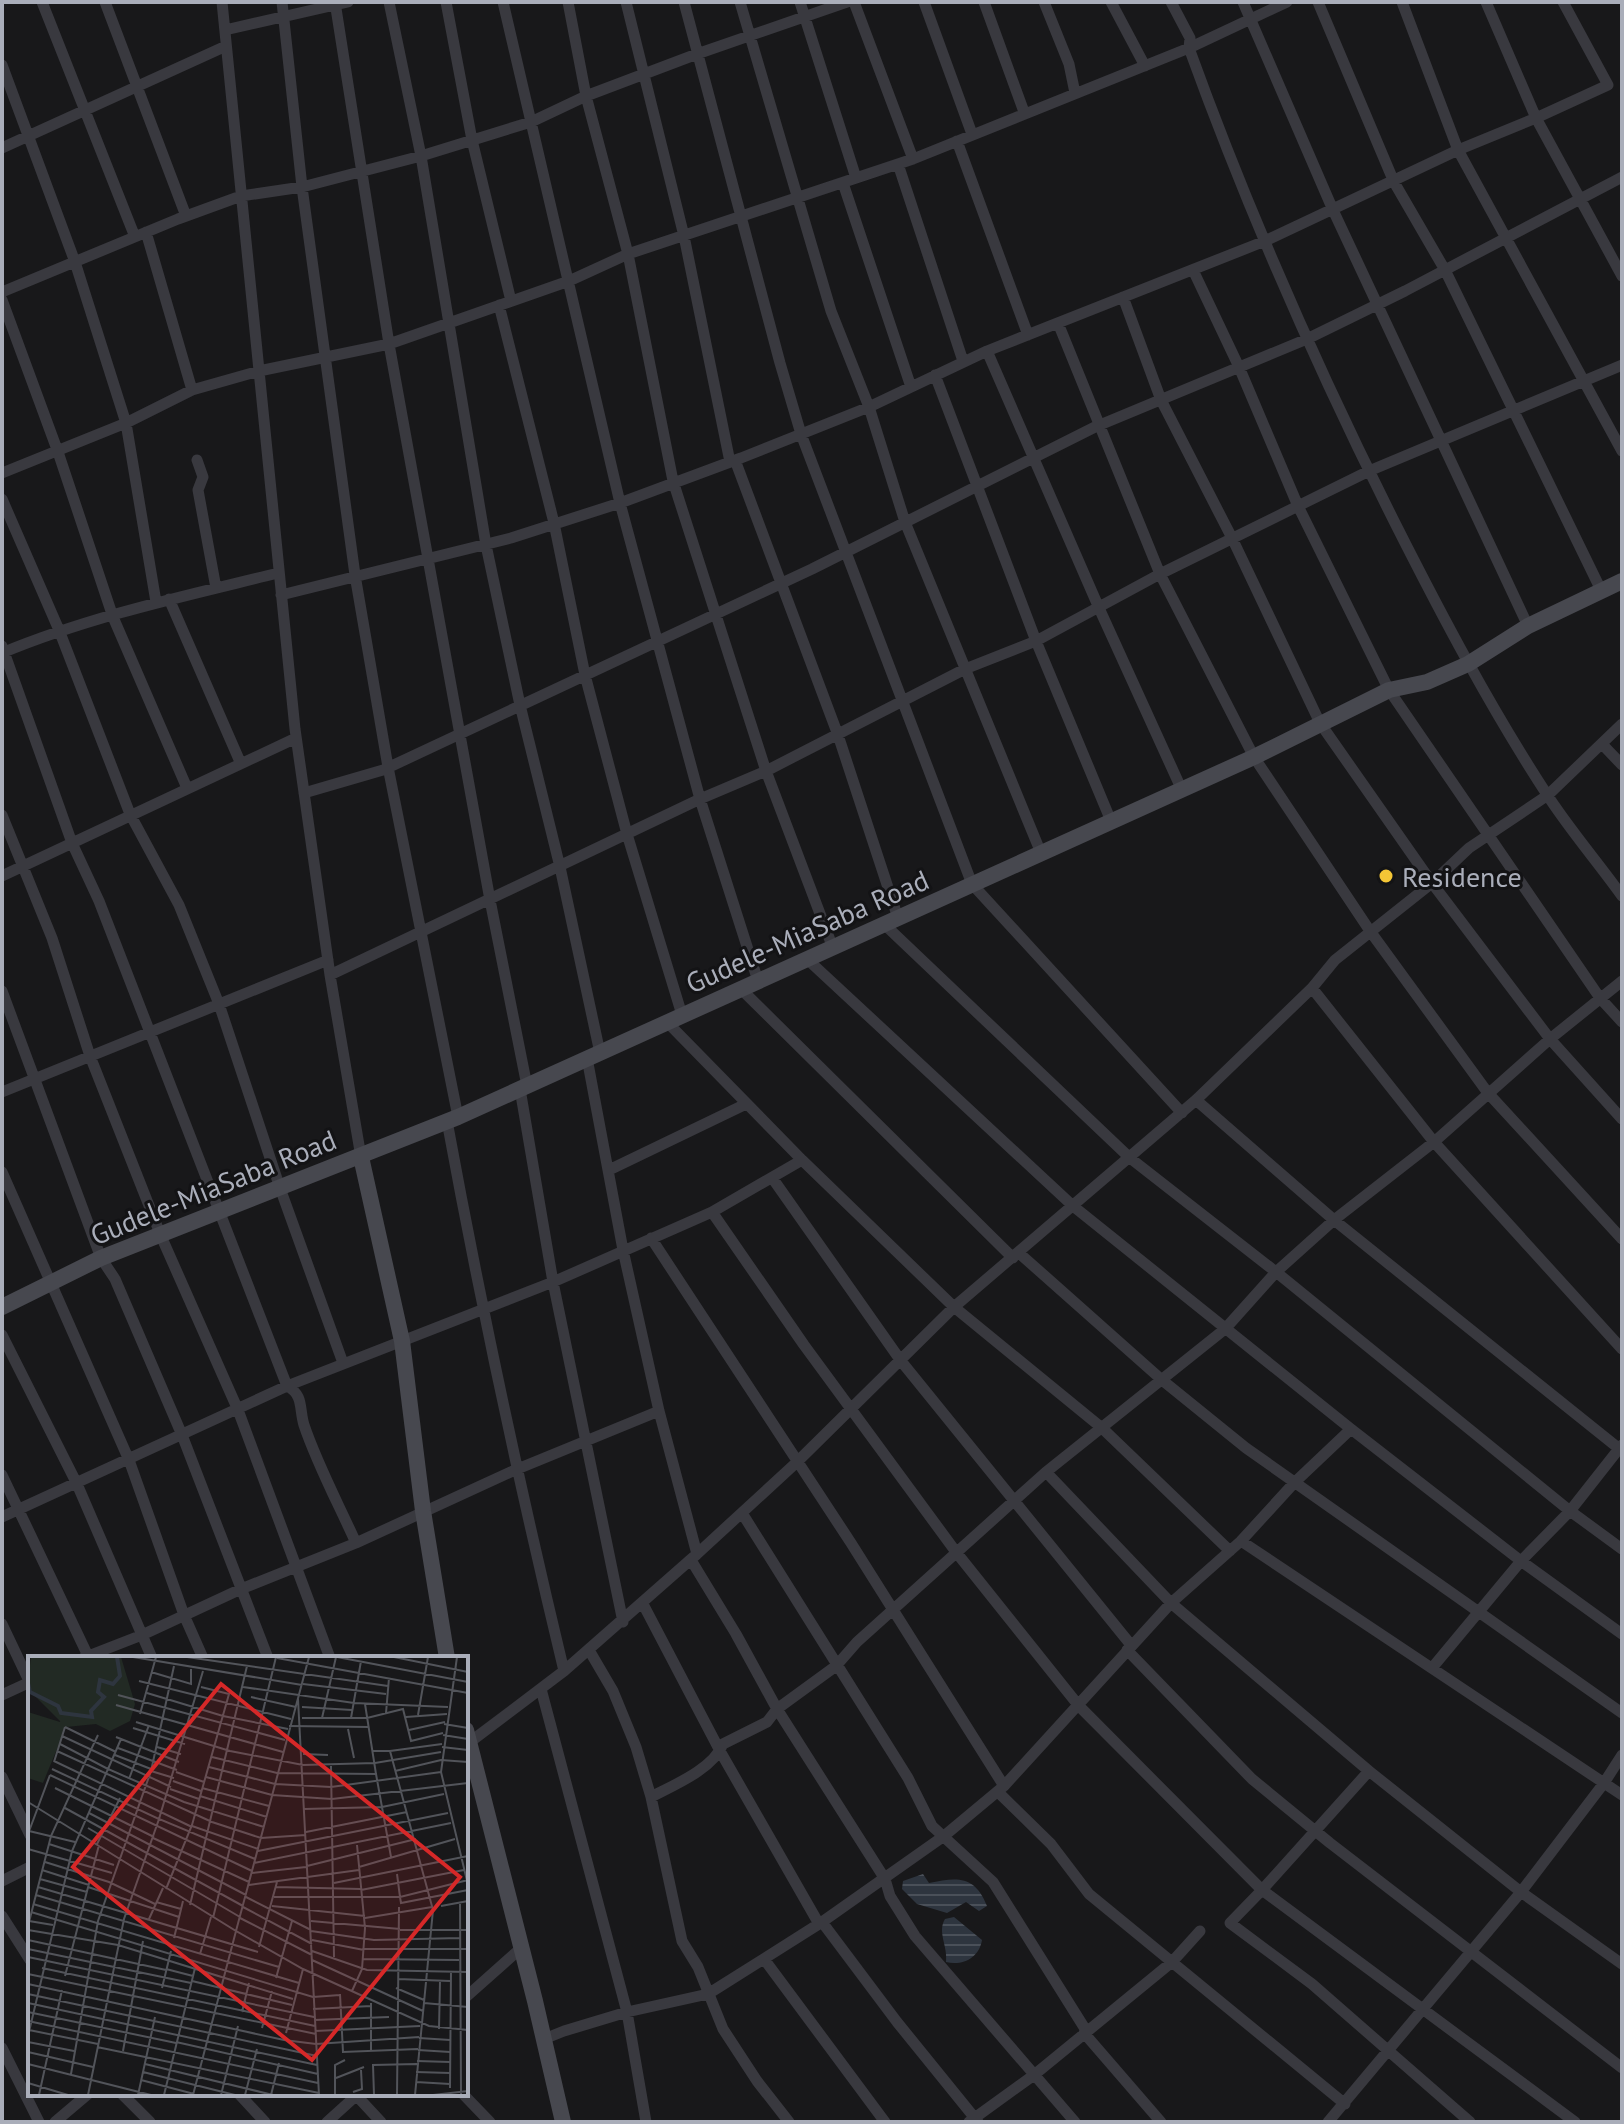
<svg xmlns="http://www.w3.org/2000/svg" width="1624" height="2124" font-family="'PT Sans',sans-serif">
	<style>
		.water { fill: url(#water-rules) }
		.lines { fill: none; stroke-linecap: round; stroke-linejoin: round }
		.street { stroke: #39393f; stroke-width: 11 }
		.secondary { stroke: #47484f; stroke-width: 16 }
		.poi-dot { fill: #f4c636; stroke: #131315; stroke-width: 3 }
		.labels { text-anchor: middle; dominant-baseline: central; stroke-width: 6; stroke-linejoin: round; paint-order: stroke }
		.poi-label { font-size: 28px; fill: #aaaeba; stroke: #131315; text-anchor: start }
		.street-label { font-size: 28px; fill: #aaaeba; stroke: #131315 }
		.inset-river { fill: none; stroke: #2e353f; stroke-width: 4 }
		.inset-road { fill: none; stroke: #52545a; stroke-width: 2 }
		.view { fill: #d62828; fill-opacity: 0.15; stroke: #d62828; stroke-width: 4 }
		.inset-edge { fill: none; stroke: #aaaeba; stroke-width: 4 }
	</style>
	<defs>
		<pattern id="water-rules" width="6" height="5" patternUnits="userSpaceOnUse" patternTransform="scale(2)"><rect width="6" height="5" fill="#2e353f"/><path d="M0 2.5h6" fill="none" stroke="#4a5059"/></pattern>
	</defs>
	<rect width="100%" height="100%" fill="#18181a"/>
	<path class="water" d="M923 1874 929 1883C957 1877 975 1875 987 1906L979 1911 966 1902 947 1913 917 1904 902 1889 903 1881Z
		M954 1917 982 1940C979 1958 963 1966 946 1962 948 1946 937 1932 945 1919Z"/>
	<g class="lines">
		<path class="street" d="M42 2 135 237
			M105 2 186 216
			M222 2 295 729 330 975 361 1157
			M282 2 302 187 355 575 388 767 458 1117
			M335 2 389 344 490 900 527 1086
			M389 2 421 156 486 545 520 705 560 867 600 1053
			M446 2 472 140 511 301
			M503 2 620 503 700 799 758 981
			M626 2 684 236 730 462
			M684 2 780 363 801 434 972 884 1182 1113
			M740 2 831 311 869 407 905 522 1041 853
			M800 2 856 178
			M854 2 913 159
			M924 2 972 134
			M984 2 1024 112
			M1044 2 1069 64 1075 93
			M1111 2 1145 66
			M1171 2 1190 38 1189 48C1248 211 1318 370 1396 525 1442 616 1490 707 1546 793 1569 829 1597 861 1622 896
			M1243 2 1333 210 1528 626
			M1318 2 1394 182 1445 270 1601 590
			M1402 2 1458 150 1622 451
			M1486 2 1536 118 1622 276
			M225 30 348 2
			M2 65 75 262 126 423 156 602
			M957 141 1028 335
			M2 148 226 46
			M898 164 963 361
			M843 183 911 387
			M146 232 192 390
			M1193 270 1239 367 1298 506 1389 690 1600 998 1622 1022
			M2 292 178 219 241 196 302 187 421 156 531 122 586 96 697 54 847 2
			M1123 297 1161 400 1232 538 1320 723 1432 883 1550 1039 1622 1119
			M2 300 58 452 113 617 187 788
			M499 305 554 523 585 675 627 834 682 1015
			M1058 323 1160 574 1254 757 1370 931 1488 1093 1622 1239
			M987 351 1099 608 1181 788
			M935 375 1036 641 1111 821
			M197 460 203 477 198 490 216 588
			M735 460 838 735 898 918
			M2 473 126 423 192 390 259 371 389 344 569 281 628 254 586 96 568 2
			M2 499 59 630 130 814 179 905 219 1004 280 1188 343 1363
			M281 595 511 538 620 503 741 458 869 407 987 351 1265 241 1458 150 1536 118 1608 85 1563 2
			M169 599 241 764
			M2 646 72 843 99 901 287 1386C304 1395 299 1409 304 1425 317 1464 339 1505 356 1543
			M2 653C91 616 185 596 278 573
			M1602 744 1622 765
			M304 793 383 770 812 569 1095 427 1307 339 1405 291 1622 177
			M2 815 52 938 90 1056 161 1236 238 1410 330 1658
			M2 876 296 738
			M884 924 1130 1158 1276 1272 1570 1511 1622 1549
			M833 948 766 771 673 481 628 254 913 159 1189 48 1287 2
			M807 959 1073 1206 1351 1429 1521 1561 1622 1634
			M330 975 700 799 766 771 965 669 1036 641 1160 574 1369 471 1622 365
			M1312 988 1434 1142 1622 1349
			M741 989 1013 1258
			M2 991 101 1258 115 1279 182 1435 268 1658
			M666 1021 802 1160 954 1307 1102 1428 1230 1551
			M587 1058 623 1250 659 1411 697 1554
			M520 1089 553 1282 623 1622
			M2 1092 328 960
			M1196 1100 1334 1220 1622 1451
			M447 1121C481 1306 520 1488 564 1671
			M609 1170 746 1104
			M2 1172 129 1460 184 1615 203 1658
			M773 1179 901 1361 1131 1645
			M712 1212 804 1345 956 1552 1079 1706 1262 1890 1230 1923 1312 1984 1470 2122
			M651 1238 851 1543 1004 1786
			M1019 1253 1162 1380 1246 1448 1622 1713
			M2 1335 77 1484 152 1658
			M1046 1472 1171 1603 1369 1771 1521 1892 1622 1964
			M2 1475 89 1658
			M742 1513 908 1778 932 1826 993 1882 1087 2032
			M2 1517 287 1386 553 1282 712 1212 802 1160
			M1241 1541 1622 1795
			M691 1560 736 1634 777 1709 885 1879 890 1896 915 1936 1075 2122
			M643 1604 720 1751 819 1924
			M2 1624 30 1683
			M589 1650 613 1691 636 1747 651 1797 682 1941 698 1967 723 2029 757 2081 789 2122
			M1127 1650 1252 1779 1330 1843 1622 2068
			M83 1658 142 1635 241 1589 356 1543 515 1470 659 1411
			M1432 1668 1521 1561 1570 1511 1622 1445
			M541 1689 627 2012 646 2122
			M2 1695 30 1682
			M466 1745 564 1671 697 1554 797 1462 954 1307 1196 1100 1312 988 1335 960 1432 883 1469 848 1548 795 1622 724
			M1369 1771 1262 1890 1575 2122
			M2 1777 30 1835
			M998 1792 1051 1844 1089 1894 1345 2104
			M651 1797C674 1785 713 1769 723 1744L767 1722 777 1709 836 1666 857 1642 1046 1472 1225 1329 1276 1272 1334 1220 1434 1142 1550 1039 1622 981
			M2 1881 30 1867
			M2 1916 30 1960
			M822 1922 897 2022 978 2122
			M764 1959 885 2122
			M466 1997 521 1948
			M1084 2033 1161 2122
			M544 2039 564 2031 627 2012 708 1994 822 1922 944 1836 1004 1786 1171 1603 1241 1541 1294 1483 1351 1429
			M2 2048 39 2122
			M122 2094 150 2122
			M239 2094 265 2122
			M355 2094 381 2122
			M463 2094 490 2122
			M55 2122 88 2094
			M327 2122 358 2094
			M969 2122 1034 2075 1172 1962 1200 1931
			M1328 2122 1521 1892 1604 1783 1622 1755"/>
		<path class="secondary" d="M361 1157 402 1341 423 1511 447 1658
			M2 1307 101 1258 458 1117 1254 757 1389 690 1427 682 1468 664 1528 626 1622 581
			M466 1730 535 2001 563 2122"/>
	</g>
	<circle class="poi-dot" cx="1386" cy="876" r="8"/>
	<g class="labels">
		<g class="poi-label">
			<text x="1402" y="876">Residence</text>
		</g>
		<g class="street-label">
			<text transform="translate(807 931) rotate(-24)">Gudele-MiaSaba Road</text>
			<text transform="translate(213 1187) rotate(-22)">Gudele-MiaSaba Road</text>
		</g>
	</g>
	<g transform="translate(28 1656)">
		<rect width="440" height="440" fill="#18181a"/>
		<path d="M0 56 32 66 33 62 38 71 15 127 0 122Z" fill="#222a24"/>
		<path d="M3 1H93L107 48 102 65 82 75 68 68 38 71 5 38 0 25Z" fill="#222a24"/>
		<path class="inset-river" d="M0 27 2 36 30 50 33 57 64 61 63 55 76 41 70 36 72 24 85 28 92 20 89 1"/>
		<path class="inset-road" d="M105 1 274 29M159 1 360 30M309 1 440 26M366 1 440 16M429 1 413 116 440 229M249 2 440 37M175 15 131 163 227 203M123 16 163 28V13M111 25 263 63M275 28 358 38M215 31 326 47 420 51M119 37 195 60 260 73M90 39 257 84M223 41 268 51M270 43 291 439M88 49 255 96M274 51 324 54M358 57 361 22M112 58 128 1M390 59 400 1M378 61 419 58M274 62H339L375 53 383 85 415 77M294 62 308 1M323 62 333 5M108 66 202 95 275 109 347 107 413 96M416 68 440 72M261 70 341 71M37 71 88 96M105 72 157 88M320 73 326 102M381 74 417 66M415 79 440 83M34 80 143 131M88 81 151 106M93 83 80 113 156 146 236 171M129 91 153 98M414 91 440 94M90 92 149 114M29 95 184 166 233 182 278 179M345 95H362L405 254 387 439M362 95 414 88M275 98 300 99M87 99 123 113M184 101 249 117 348 118 337 48M26 105 164 171M26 106 37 71M303 110 306 301M181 111 247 128 303 131 413 116M440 112V139M24 113 131 163 96 263 60 439M123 115 146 122M367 115 413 104 440 106M148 116 176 126M348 118 363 201M22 119 224 215M178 121 244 139 304 143 440 127M101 123 121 69M145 125 173 135M27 132 126 181M174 132 241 150M142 133 171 143M172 140 239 161M0 146 208 275 281 1M37 152 215 250M276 153 354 151 416 138M61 157 218 239M164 170 230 193M60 172 212 261M1 175 47 186M278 176 379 156M0 178 22 119M125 182 221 226M21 188 86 209M69 188 92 142M0 193 84 217M230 195 420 157M17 206 81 226 127 248M226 207 423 167M279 210 388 183M331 211 427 183M14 214 61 229M224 217 278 211M369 218 372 241 440 224M12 223 59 236M306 227 440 200M221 229 331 214M10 231 230 296M60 231 151 261M248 231 333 233M138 233 164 169 201 38 173 31M333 234 436 214M8 239 251 311M218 241 283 274M246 241H372L373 247 440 234M128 246 153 253M432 246 433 439M5 248 271 327M162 249 219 10M244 250 337 260M413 250 440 245M215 251 284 288M3 256 285 341 312 339M185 262 248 1M212 262 284 299M337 262 404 251M121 263 135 232M1 265 25 269M283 265 372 273M0 270 23 180 59 102 32 88M0 274 90 289 265 343M372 274H440M283 275 346 284 432 282M146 282 155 245M0 284 138 314M284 284 336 294M231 291 249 226M0 293 163 327M336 293H440M284 295 339 314 440 316M172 298 183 261M0 301 286 361M335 303 431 304M284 304 395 355M14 312 287 370M138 313 165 320M0 318 288 378M37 320 71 189M248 322 264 265M370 323 422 325M164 325 264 349M0 328 256 384 288 388 391 381M134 332 143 295M368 332 396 344M324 335 334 313 337 272 329 189M0 338 289 400M312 338 315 396 390 393M0 347 289 409M343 347V394M396 347 440 351M285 353 343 350M0 356 148 387M214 356 221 327M440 360V405M286 364 361 361M0 365 290 427M234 372 244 335M411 373 412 325M1 374 70 388M287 375 392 370M258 377 275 313M0 380 44 195 80 113 59 102 70 79M391 382 422 384M0 386 46 395M148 386 290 418M69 391 291 437M390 394 422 396M95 395 115 285M0 396 65 411M389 405 422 406M0 408 123 439M117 408 245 439M115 416 207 439M388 416 422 417M43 418 70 265 123 115 146 10M308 422 336 411M113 424 170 439M388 426 422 428M0 427 40 439M422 432 423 315M325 436 334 433 333 414M11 439 34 334M110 439 127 361M136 439 167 312M165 439 208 275 275 313 401 370 440 374M193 439 210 370M217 439 229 393M243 439 251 407M307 439V409L317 404M346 439 345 409 389 408M369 439 371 251M405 439 440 435"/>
		<path class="view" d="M193 28 432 221 284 404 45 211Z"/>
		<rect width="440" height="440" class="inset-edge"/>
	</g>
	<rect width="1624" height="2124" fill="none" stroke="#aaaeba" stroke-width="8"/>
</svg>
